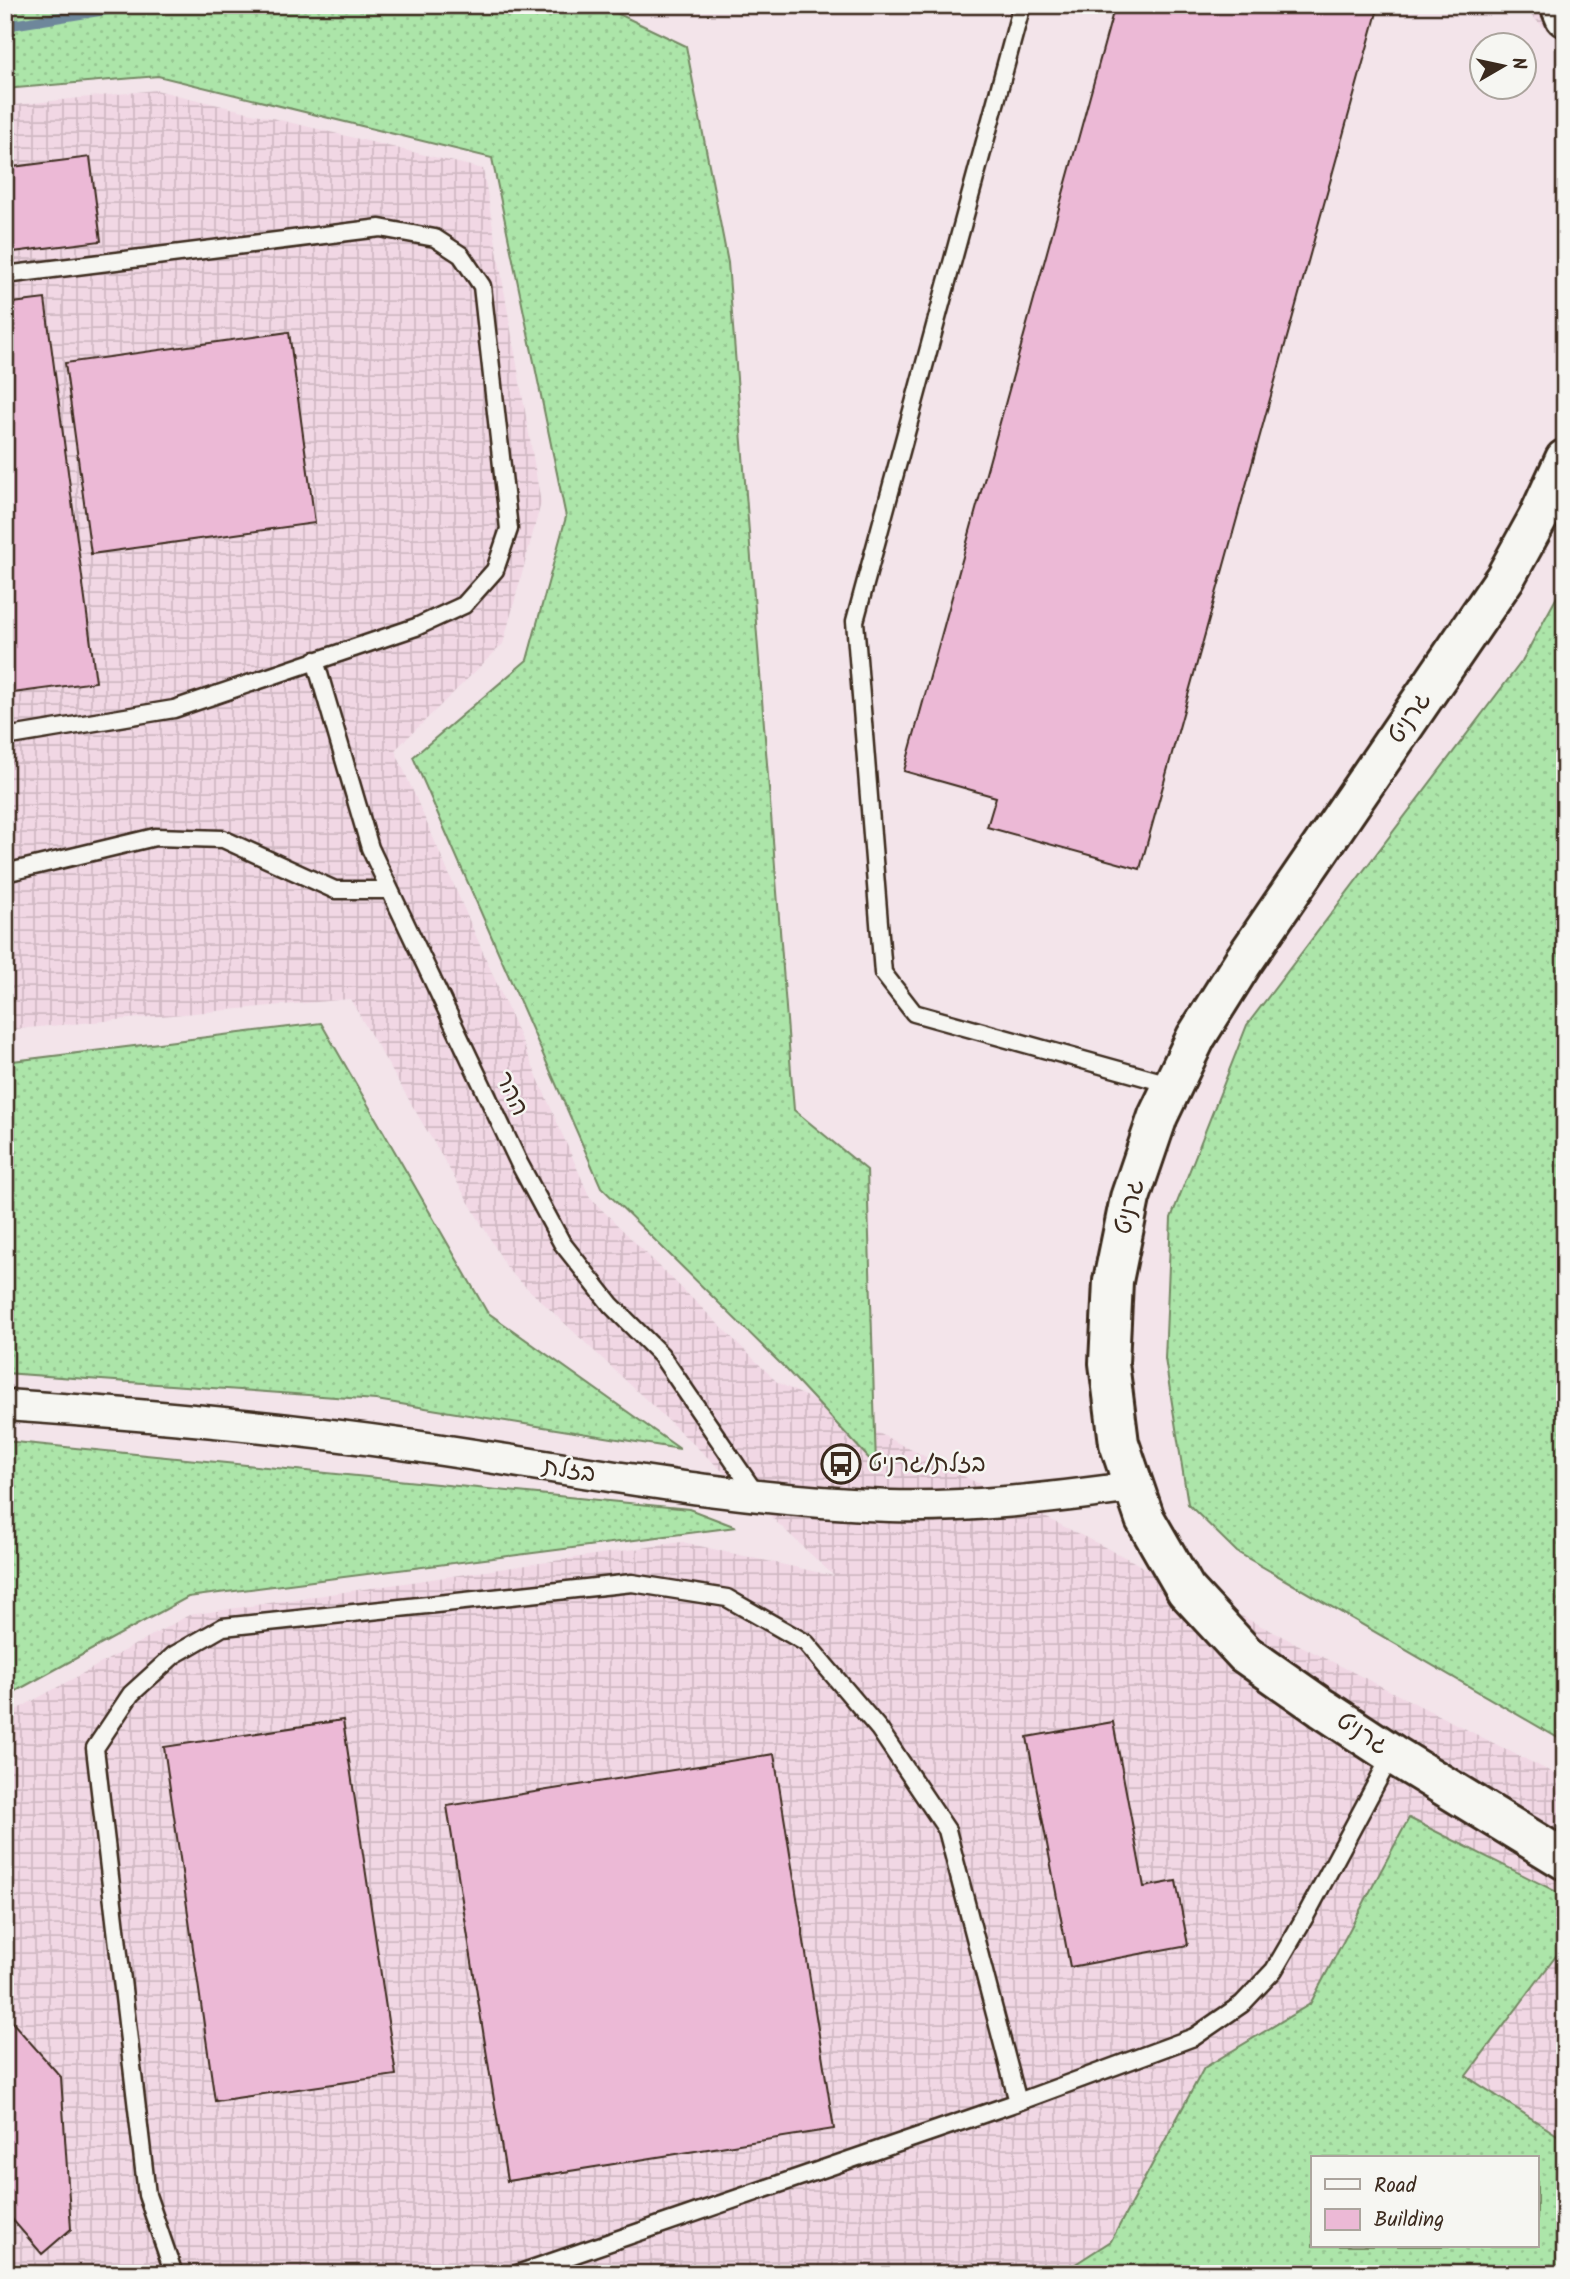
<svg xmlns="http://www.w3.org/2000/svg" width="1570" height="2279" font-family="Kalam,'Playpen Sans Hebrew',sans-serif">
	<style>
		.industrial { fill: url(#industrial-grid); fill-rule: evenodd }
		.grass { fill: url(#grass-dots); stroke: #748864; stroke-width: 2; fill-rule: evenodd }
		.lines { fill: none; stroke-linecap: round; stroke-linejoin: round }
		.stream { stroke: #6e879b; stroke-width: 10 }
		.building { fill: #ecb9d6; stroke: #3b2a1e; stroke-width: 2 }
		.lane-casing { stroke: #3b2a1e; stroke-width: 21 }
		.street-casing { stroke: #3b2a1e; stroke-width: 35 }
		.secondary-casing { stroke: #3b2a1e; stroke-width: 44 }
		.lane { stroke: #f6f6f2; stroke-width: 16 }
		.street { stroke: #f6f6f2; stroke-width: 30 }
		.secondary { stroke: #f6f6f2; stroke-width: 38 }
		.labels { text-anchor: middle; dominant-baseline: central; stroke-width: 5; stroke-linejoin: round; paint-order: stroke }
		.street-label { font-size: 24px; fill: #3b2a1e; stroke: #f6f6f2 }
		.poi-label { font-size: 24px; fill: #3b2a1e; stroke: #f6f6f2; text-anchor: start }
	</style>
	<defs>
		<pattern id="industrial-grid" width="8" height="8" patternUnits="userSpaceOnUse" patternTransform="scale(1.75)"><rect width="8" height="8" fill="#f1d7e4"/><path d="M0 4h8M4 0v8" fill="none" stroke="#d0b9c3"/></pattern>
		<pattern id="grass-dots" width="8" height="8" patternUnits="userSpaceOnUse" patternTransform="scale(1.75)"><rect width="8" height="8" fill="#ace5a9"/><path d="M2 2h.1M6 6h.1" fill="none" stroke="#95c591" stroke-width="1.8" stroke-linecap="round"/></pattern>
	</defs>
	<rect width="100%" height="100%" fill="#f3e4ea"/>
	<filter id="ink" filterUnits="userSpaceOnUse"><feTurbulence type="fractalNoise" baseFrequency=".0143" numOctaves="2"/><feDisplacementMap in="SourceGraphic" scale="14" xChannelSelector="R" yChannelSelector="G"/><feConvolveMatrix kernelMatrix="1 2 1 2 8 2 1 2 1" color-interpolation-filters="sRGB"/></filter>
	<g filter="url(#ink)">
		<path class="industrial" d="M1519 5H1565V46Z
			M156 90 483 169 541 503 503 644 395 750 590 1198 777 1382 1565 1779V2274H5V1716L189 1615 682 1542 834 1576 509 1271 350 999 5 1030V106ZM1313 2158H1537V2246H1313Z"/>
		<path class="grass" d="M5 5H600L686 46 728 263 794 1110 867 1170 876 1466 785 1368 601 1187 413 757 527 660 566 517 492 158 158 76 5 89Z
			M1565 582V1742L1237 1552 1188 1504 1165 1359 1171 1218 1247 1025 1522 661Z
			M321 1023 487 1312 680 1449 376 1400 5 1373V1062Z
			M5 1441 689 1509 736 1527 188 1597 5 1697Z
			M1409 1818 1565 1896V1944L1466 2076 1565 2140V2274H1060L1111 2241 1204 2068 1310 2004ZM1537 2158V2246H1313V2158Z"/>
		<g class="lines">
			<path class="stream" d="M5 26 137 5"/>
		</g>
		<path class="building" d="M1115 5H1379L1140 869 987 827 996 797 904 771Z
			M90 157 101 241 5 253V168Z
			M45 299 96 682 5 694V304Z
			M289 332 315 523 91 554 65 363Z
			M343 1720 396 2075 215 2101 164 1747Z
			M1113 1722 1144 1887 1176 1881 1188 1945 1070 1967 1027 1737Z
			M774 1754 834 2129 507 2181 447 1806Z
			M5 2014 61 2077 71 2229 42 2254 5 2211Z"/>
		<g class="lines">
			<g class="lane-casing">
				<path id="lane" d="M1022 5 855 621 883 973 914 1013 1173 1085
					M5 275 380 228 435 238 461 255 482 286 509 529 495 570 464 605 416 627 174 709 5 737
					M315 660 370 848 519 1163 562 1243 611 1305 661 1355 758 1497
					M5 873 155 837 223 839 335 890H389
					M174 2274 147 2195 95 1748 131 1694 174 1655 223 1627 632 1583 727 1598 806 1643 879 1729 947 1830 1018 2102
					M517 2274 1018 2102 1194 2037 1242 2004 1274 1970 1306 1915 1392 1754"/>
			</g>
			<g class="street-casing">
				<path id="street" d="M5 1405C140 1414 275 1426 408 1445 569 1468 727 1500 890 1506 972 1508 1053 1498 1134 1487"/>
			</g>
			<g class="secondary-casing">
				<path id="secondary" d="M1560 5 1565 17
					M1565 459 1538 518 1505 578 1243 962 1196 1037 1158 1116 1130 1198 1113 1281 1109 1363 1119 1443 1145 1519 1186 1590 1245 1654 1322 1708 1392 1754 1565 1860"/>
			</g>
			<use href="#lane" class="lane"/>
			<use href="#street" class="street"/>
			<use href="#secondary" class="secondary"/>
		</g>
	</g>
	<defs>
		<g id="bus-ring" transform="scale(2.0125)"><circle r="9.5" fill="#f6f6f2" stroke="#3b2a1e" stroke-width="1.5"/><path d="M-5-6H5V4H4V6H2V4H-2V6H-4V4H-5ZM-3.5-4V0h7V-4ZM-3.5 1.2v1.5H-2V1.2ZM2 1.2v1.5H3.5V1.2Z" fill="#3b2a1e"/></g>
	</defs>
	<g fill-rule="evenodd">
		<use href="#bus-ring" x="841" y="1464"/>
	</g>
	<g class="labels">
		<g class="street-label">
			<text transform="translate(1410 718) rotate(-56)">גרניט</text>
			<text transform="translate(511 1094) rotate(65)">ההר</text>
			<text transform="translate(1130 1207) rotate(-76)">גרניט</text>
			<text transform="translate(569 1471) rotate(9)">בזלת</text>
			<text transform="translate(1362 1734) rotate(33)">גרניט</text>
		</g>
		<g class="poi-label">
			<text x="868" y="1464">בזלת/גרניט</text>
		</g>
	</g>
	<rect width="1570" height="2279" fill="none" stroke="#f6f6f2" stroke-width="28"/>
	<rect x="14" y="14" width="1542" height="2251" fill="none" stroke="#3b2a1e" stroke-width="2.5" filter="url(#ink)"/>
	<rect x="1311" y="2156" width="228" height="91" fill="#f6f6f2" stroke="#aba49d" stroke-width="2"/>
	<rect x="1325" y="2179" width="35" height="10" fill="#f6f6f2" stroke="#aba49d" stroke-width="2"/>
	<text x="1374" y="2192" font-size="21" fill="#3b2a1e">Road</text>
	<rect x="1325" y="2209" width="35" height="21" fill="#ecb9d6" stroke="#aba49d" stroke-width="2"/>
	<text x="1374" y="2226" font-size="21" fill="#3b2a1e">Building</text>
	<g transform="translate(1503 66) rotate(81)"><circle r="33" fill="#f6f6f2" stroke="#aba49d" stroke-width="2"/>
	<path d="M0-5L12 26L0 18L-12 26Z" fill="#3b2a1e"/>
	<text y="-10" font-size="19" font-weight="bold" text-anchor="middle" fill="#3b2a1e">N</text>
	</g>
</svg>
